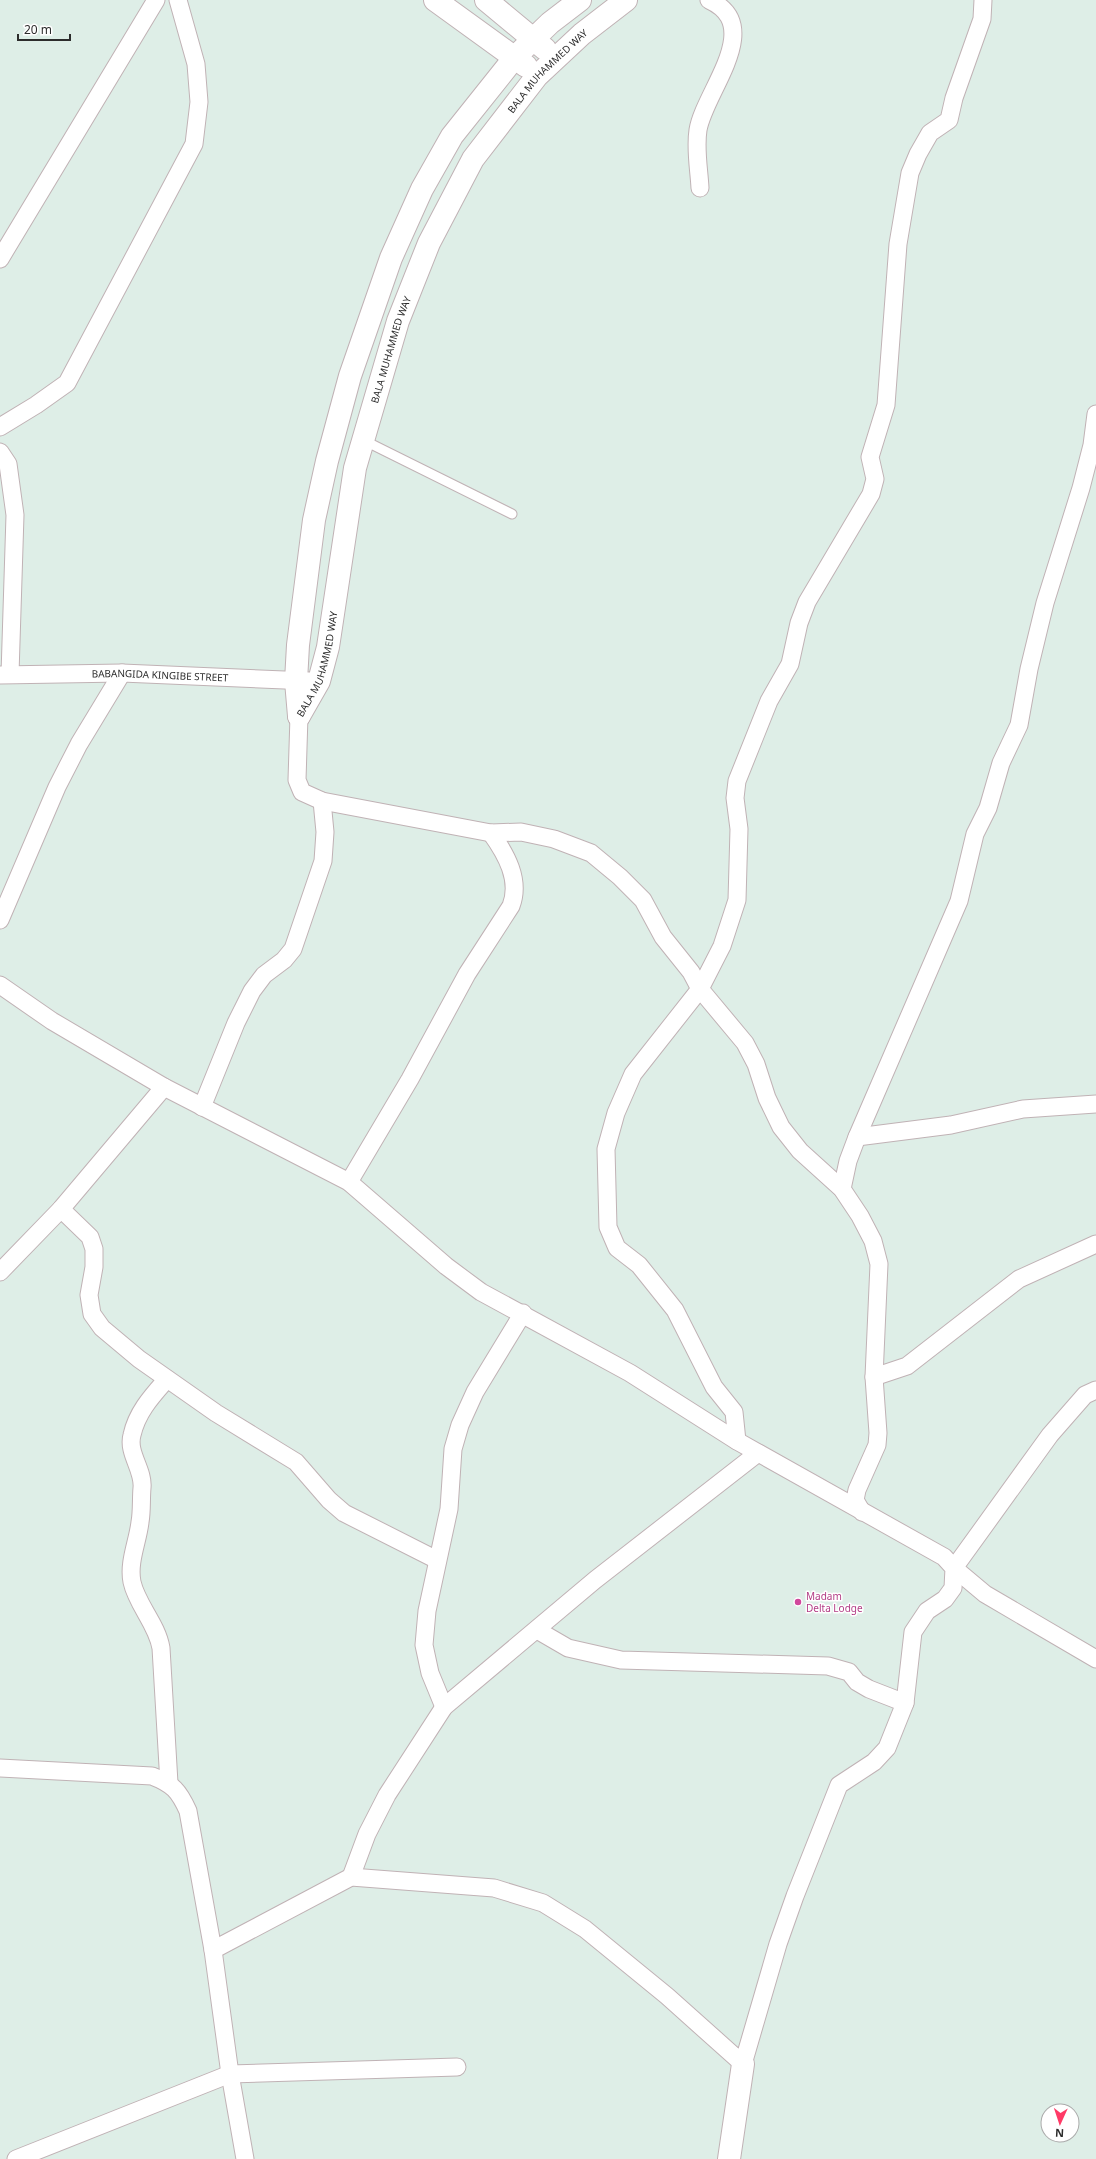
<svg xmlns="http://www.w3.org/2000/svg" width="1096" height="2159" font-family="'Noto Sans',sans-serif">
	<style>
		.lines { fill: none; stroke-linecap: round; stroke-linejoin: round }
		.lane-casing { stroke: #c0b2b5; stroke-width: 11 }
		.street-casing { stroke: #c0b2b5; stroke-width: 19 }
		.secondary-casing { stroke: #c0b2b5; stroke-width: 24 }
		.lane { stroke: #fff; stroke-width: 9 }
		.street { stroke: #fff; stroke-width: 17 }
		.secondary { stroke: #fff; stroke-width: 22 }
		.hotel-dot { fill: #d1479c; stroke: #fff; stroke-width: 1.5 }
		.labels { text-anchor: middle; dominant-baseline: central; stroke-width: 3; stroke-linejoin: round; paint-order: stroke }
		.street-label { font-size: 10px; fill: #2c2c2c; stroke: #fff }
		.hotel-label { font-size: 10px; fill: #b23c85; stroke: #fff; text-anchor: start }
	</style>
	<rect width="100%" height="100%" fill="#deeee7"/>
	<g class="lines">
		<g class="lane-casing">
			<path id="lane" d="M363 440 512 514"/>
		</g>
		<g class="street-casing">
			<g id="street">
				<path d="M700 188C699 169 695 149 698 130 704 92 766 26 709 0"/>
				<path d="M0 259 156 0"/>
				<path d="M0 427 36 405 67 383 194 144 199 102 196 64 178 0"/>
				<path d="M0 452 8 464 15 515 10 674"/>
				<path id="s1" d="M0 675 122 673 309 681"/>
				<path d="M299 716 297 780 302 792 322 801 491 833 521 832 554 839 591 853 620 877 643 900 663 937 691 972 700 989 745 1043 756 1064 767 1098 781 1127 800 1151 842 1189 860 1216 873 1241 879 1264 874 1377 878 1433 877 1445 857 1490 855 1500 862 1512"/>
				<path d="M0 920 57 787 79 744 122 673"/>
				<path d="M0 985 52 1021 164 1087 349 1182 446 1266 481 1292 630 1373 737 1441 944 1557 954 1568 953 1588 945 1599 927 1611 913 1632 905 1703 887 1748 874 1762 839 1785 795 1896 778 1944 743 2064 667 1996 585 1929 543 1903 494 1888 351 1877 213 1950"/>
				<path d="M202 1107 236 1023 252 991 264 975 284 960 293 949 323 861 325 832 322 801"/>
				<path d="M857 1137 951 1125 1023 1109 1096 1104"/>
				<path d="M349 1182 410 1079 467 974 511 906C521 880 506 854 491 833"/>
				<path d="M842 1189 848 1161 857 1137 959 901 975 834 988 808 1001 763 1019 725 1029 669 1045 603 1081 488 1092 445 1096 414"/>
				<path d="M61 1209 90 1237 94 1249V1267L89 1295 92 1314 102 1328 139 1359 216 1413 296 1462 329 1500 344 1513 437 1560"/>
				<path d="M0 1272 61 1209 164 1087"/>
				<path d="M874 1377 907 1366 1019 1279 1096 1244"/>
				<path d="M167 1379C152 1396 137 1412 132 1435 127 1453 144 1470 142 1488 141 1499 142 1511 140 1522 138 1541 128 1562 132 1582 137 1605 157 1624 161 1648L169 1783"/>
				<path d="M1096 1390 1085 1395 1050 1435 954 1568 985 1594 1096 1659"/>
				<path d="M737 1441 734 1412 714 1387 675 1310 639 1265 617 1248 608 1227 606 1149 616 1113 633 1074 700 989 722 946 737 900 739 829 735 798 737 781 769 701 790 664 799 623 807 602 871 494 875 479 870 457 886 405 898 244 910 173 918 154 930 133 949 120 954 98 982 19 983 0"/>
				<path d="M537 1630 568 1648 621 1660 828 1666 849 1672 857 1682 869 1689 905 1703"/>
				<path d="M444 1707 430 1673 424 1645 427 1611 449 1509 453 1449 460 1425 475 1392 523 1313"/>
				<path d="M0 1768 152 1776C173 1784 179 1791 188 1811L213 1950 230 2074 245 2159"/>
				<path d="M351 1877 367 1834 387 1795 444 1707 595 1580 758 1453"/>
				<path d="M16 2159 230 2074 457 2067"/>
			</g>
		</g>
		<g class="secondary-casing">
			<g id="secondary">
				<path d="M435 0 526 66"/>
				<path d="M486 0 545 49"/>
				<path id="s2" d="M299 716 319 681 328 647 355 468 398 321 429 243 473 159 537 76 582 34 626 0"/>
				<path d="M299 716 296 681 298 645 314 520 327 461 350 376 391 258 422 189 452 136 515 57 550 23 580 0"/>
				<path d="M729 2159 743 2064"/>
			</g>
		</g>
		<use href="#lane" class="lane"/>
		<use href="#street" class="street"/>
		<use href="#secondary" class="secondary"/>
	</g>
	<circle class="hotel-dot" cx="798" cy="1602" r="4"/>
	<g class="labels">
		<g class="street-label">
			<text stroke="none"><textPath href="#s2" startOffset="704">BALA MUHAMMED WAY</textPath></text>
			<text stroke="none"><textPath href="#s2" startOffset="380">BALA MUHAMMED WAY</textPath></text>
			<text stroke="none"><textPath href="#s2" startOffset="56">BALA MUHAMMED WAY</textPath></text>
			<text stroke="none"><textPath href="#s1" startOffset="160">BABANGIDA KINGIBE STREET</textPath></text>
		</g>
		<g class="hotel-label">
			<text x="806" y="1596">Madam<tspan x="806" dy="12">Delta Lodge</tspan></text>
		</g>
	</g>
	<g transform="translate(1060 2123) rotate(183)"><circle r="19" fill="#ffffff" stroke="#ababab"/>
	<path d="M0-3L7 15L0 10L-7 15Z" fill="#ff3b67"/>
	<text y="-6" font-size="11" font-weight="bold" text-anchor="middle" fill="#2c2c2c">N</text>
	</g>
	<path d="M18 34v6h52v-6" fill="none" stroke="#2c2c2c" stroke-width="2"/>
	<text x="24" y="34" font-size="12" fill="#2c2c2c" stroke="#ffffff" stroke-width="3" paint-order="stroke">20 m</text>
</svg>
